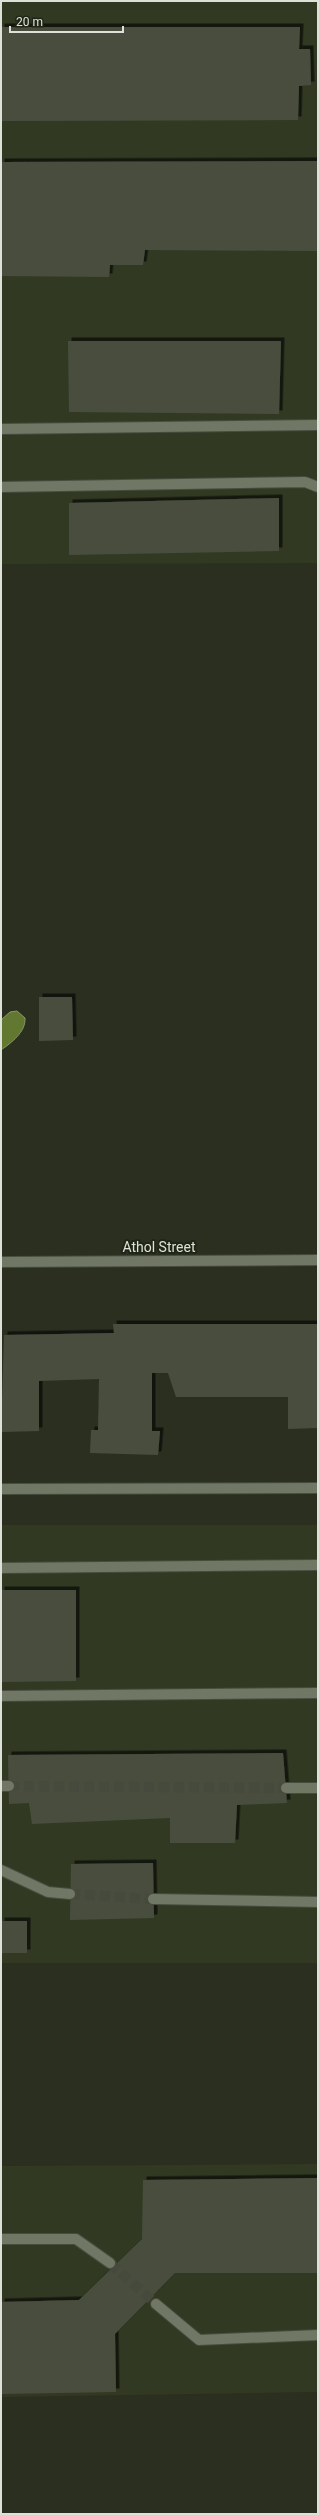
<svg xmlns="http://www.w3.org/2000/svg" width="319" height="2515" font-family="Roboto,sans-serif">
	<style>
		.built { fill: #313923 }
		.water { fill: #627831; stroke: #879863 }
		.building { fill: #484e3e; filter: url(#shadow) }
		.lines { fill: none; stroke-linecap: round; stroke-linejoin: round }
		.minor-tunnel { stroke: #454a3c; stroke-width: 10; stroke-dasharray: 10 5; stroke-linecap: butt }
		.minor-casing { stroke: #484c3f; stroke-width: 12 }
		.minor { stroke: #707765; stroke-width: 10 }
		.labels { text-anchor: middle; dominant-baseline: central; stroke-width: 4; stroke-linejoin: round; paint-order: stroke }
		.street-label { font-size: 14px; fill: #dde1d8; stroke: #202617 }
	</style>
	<defs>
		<filter id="shadow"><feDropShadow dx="3.5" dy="-3.5" stdDeviation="0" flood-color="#0009"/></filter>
	</defs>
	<rect width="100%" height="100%" fill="#2a2f20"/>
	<path class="built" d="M1 1H318V563L1 564Z
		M1 1525H318V1963H1Z
		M318 2164V2392L1 2397V2166Z"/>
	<path class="water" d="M17 1011 25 1018C26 1032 11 1043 1 1050V1020L10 1012Z"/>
	<path class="building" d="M1 27H300L299 49H310L311 85 299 86 298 120 1 121Z
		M318 161V251L145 250 143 265H110L109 277 1 276V162Z
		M68 341H281L279 414 69 412Z
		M279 498V551L69 555V503Z
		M39 997H72L73 1040 39 1041Z
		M113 1324H318V1428L288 1429V1397H176L168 1373H152V1431H160L158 1455 90 1453 91 1430H98L99 1379 39 1381V1431L1 1432 4 1335 114 1333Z
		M1 1590H76V1681L1 1682Z
		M283 1753 287 1803 237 1805 235 1843H170V1818L32 1824 29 1803 9 1804 8 1755Z
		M153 1863 154 1918 70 1920 71 1864Z
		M1 1921H27V1953H1Z
		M318 2178V2273H175L115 2334 116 2392 1 2394V2302L79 2300 142 2239 143 2180Z"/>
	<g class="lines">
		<path class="minor-tunnel" d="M9 1786 286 1788
			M70 1894 153 1899
			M110 2263 156 2304"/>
		<g class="minor-casing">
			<path id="minor" d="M1 429 318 425
				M1 487 305 482 318 487
				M1 1262 318 1260
				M1 1489 318 1488
				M1 1568 318 1565
				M1 1696 318 1693
				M1 1786H9
				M286 1788H318
				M1 1870 48 1892 70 1894
				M153 1899 318 1902
				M1 2239H76L110 2263
				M156 2304 199 2340 318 2335"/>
		</g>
		<use href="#minor" class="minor"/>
	</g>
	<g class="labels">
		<g class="street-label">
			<text x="159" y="1247">Athol Street</text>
		</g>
	</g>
	<rect width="319" height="2515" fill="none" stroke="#dde1d8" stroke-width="4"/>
	<path d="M10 26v6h113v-6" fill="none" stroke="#dde1d8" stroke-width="2"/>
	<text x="16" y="26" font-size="12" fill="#dde1d8" stroke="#202617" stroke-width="3" paint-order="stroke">20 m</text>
</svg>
